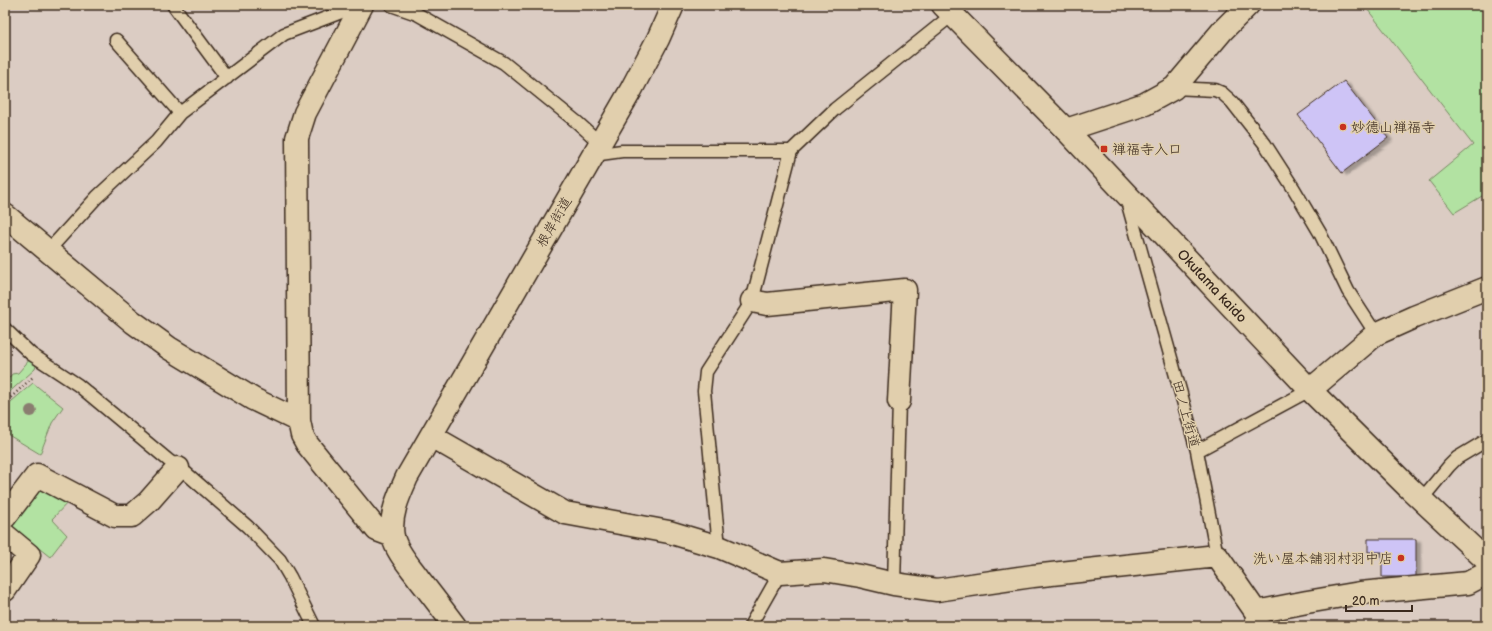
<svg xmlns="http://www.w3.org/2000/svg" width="1492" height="631" font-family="'Balsamiq Sans','Klee One',sans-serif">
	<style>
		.green { fill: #b2e2a2; stroke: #768660 }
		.building { fill: #cec4f6; stroke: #3b2a1e; filter: url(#shadow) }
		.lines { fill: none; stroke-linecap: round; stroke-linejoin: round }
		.lane-casing { stroke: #3b2a1e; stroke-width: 15 }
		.street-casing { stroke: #3b2a1e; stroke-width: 25 }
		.primary-casing { stroke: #3b2a1e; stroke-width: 25 }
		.path { stroke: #3b2a1e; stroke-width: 2.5; stroke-dasharray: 1 3; stroke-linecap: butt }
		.lane { stroke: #e1cfad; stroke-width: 12 }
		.street { stroke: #e1cfad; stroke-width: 22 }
		.primary { stroke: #e1cfad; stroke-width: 22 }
		.tree { fill: #8a7d6f }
		.poi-dot { fill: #c8321e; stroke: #e1cfad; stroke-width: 1.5 }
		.labels { text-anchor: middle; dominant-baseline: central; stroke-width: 3; stroke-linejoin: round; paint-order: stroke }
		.poi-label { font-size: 14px; fill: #3b2a1e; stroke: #e1cfad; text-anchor: start }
		.street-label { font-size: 14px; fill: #3b2a1e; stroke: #e1cfad }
	</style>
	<defs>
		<filter id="shadow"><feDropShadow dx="4.5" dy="2.5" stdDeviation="1" flood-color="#0004"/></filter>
	</defs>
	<rect width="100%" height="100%" fill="#dbccc3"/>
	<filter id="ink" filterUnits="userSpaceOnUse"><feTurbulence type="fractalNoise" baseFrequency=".025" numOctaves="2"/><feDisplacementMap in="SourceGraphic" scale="8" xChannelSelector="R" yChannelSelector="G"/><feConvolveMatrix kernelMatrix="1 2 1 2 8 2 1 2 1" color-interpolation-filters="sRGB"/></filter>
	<g filter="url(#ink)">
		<path class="green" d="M1364 5H1487V193L1454 213 1429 181 1473 145Z
			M31 358 35 361 36 366 35 369 5 396V383L12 374 18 373Z
			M33 383 63 407 52 423 40 454 5 433V407Z
			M36 485 71 499 52 519 67 535 50 557 40 549 33 547 7 527Z"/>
		<path class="building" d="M1344 81 1388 138 1342 173 1298 115Z
			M1368 539H1416V577H1382V552H1368Z"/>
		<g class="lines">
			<g class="lane-casing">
				<path id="lane" d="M173 5 227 78
					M391 5 417 14 504 63 578 123 600 143
					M116 40 180 113
					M1174 88 1215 90 1222 93 1232 102 1265 144 1294 189 1320 233 1348 291 1376 334
					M791 151 835 109 952 15 961 5
					M593 155 622 151H791L752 301 706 372 704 391 719 547
					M1127 201 1197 451 1217 556
					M47 252 97 197 156 142 180 113 284 34 360 5
					M5 329 31 354 78 385 168 460 186 473 248 527 280 560 290 577 314 626
					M1197 451 1310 390
					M1421 500 1449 466 1457 458 1487 440
					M894 584 899 401
					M750 626 780 573"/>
			</g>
			<g class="street-casing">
				<path id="street" d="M362 5 305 113 297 138 299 421 302 435 307 444 377 530 393 536
					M1066 130 1145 104 1174 88 1223 30 1248 5
					M5 215 133 322 169 348 253 399 299 421
					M752 301 767 304 905 290 899 401
					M1310 390 1376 334 1414 317 1487 288
					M431 436 565 513 669 532 719 547 780 573 824 570 860 576 894 584 937 590 1033 576 1217 556 1256 612 1258 626
					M5 517 37 475 115 516H132L149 501 178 468
					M5 535 29 555 5 590
					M1256 612 1307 602 1360 593 1468 583 1487 573
					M455 626C443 610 431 594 419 579 410 566 397 553 393 537 389 516 399 495 407 477L631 90 658 39 673 5"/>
			</g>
			<g class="primary-casing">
				<path id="primary" d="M943 5 1066 130 1310 390 1408 487 1487 561"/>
			</g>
			<path class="path" d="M5 403 34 376"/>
			<use href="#lane" class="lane"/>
			<use href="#street" class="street"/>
			<use href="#primary" class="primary"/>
		</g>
		<circle class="tree" cx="31" cy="411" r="6"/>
	</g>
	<g class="poi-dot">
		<circle cx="1343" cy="127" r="4"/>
		<rect x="1100" y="145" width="8" height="8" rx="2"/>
		<circle cx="1401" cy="558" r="4"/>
	</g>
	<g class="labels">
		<g class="poi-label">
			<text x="1351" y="127">妙德山禅福寺</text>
			<text x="1112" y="149">禅福寺入口</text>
			<text x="1393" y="558" text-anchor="end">洗い屋本舗羽村羽中店</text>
		</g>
		<g class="street-label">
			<text transform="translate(554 222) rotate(-60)">根岸街道</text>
			<text transform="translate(1212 286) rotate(47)">Okutama kaido</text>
			<text transform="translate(1186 414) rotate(75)">田ノ上街道</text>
		</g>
	</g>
	<rect width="1492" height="631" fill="none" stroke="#e1cfad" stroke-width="20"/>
	<rect x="10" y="10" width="1472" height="611" fill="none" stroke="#3b2a1e" stroke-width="1.5" filter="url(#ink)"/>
	<path d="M1346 605v6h66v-6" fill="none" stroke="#3b2a1e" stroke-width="2"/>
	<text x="1352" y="605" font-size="12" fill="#3b2a1e" stroke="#e1cfad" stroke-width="3" paint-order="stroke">20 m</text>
</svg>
